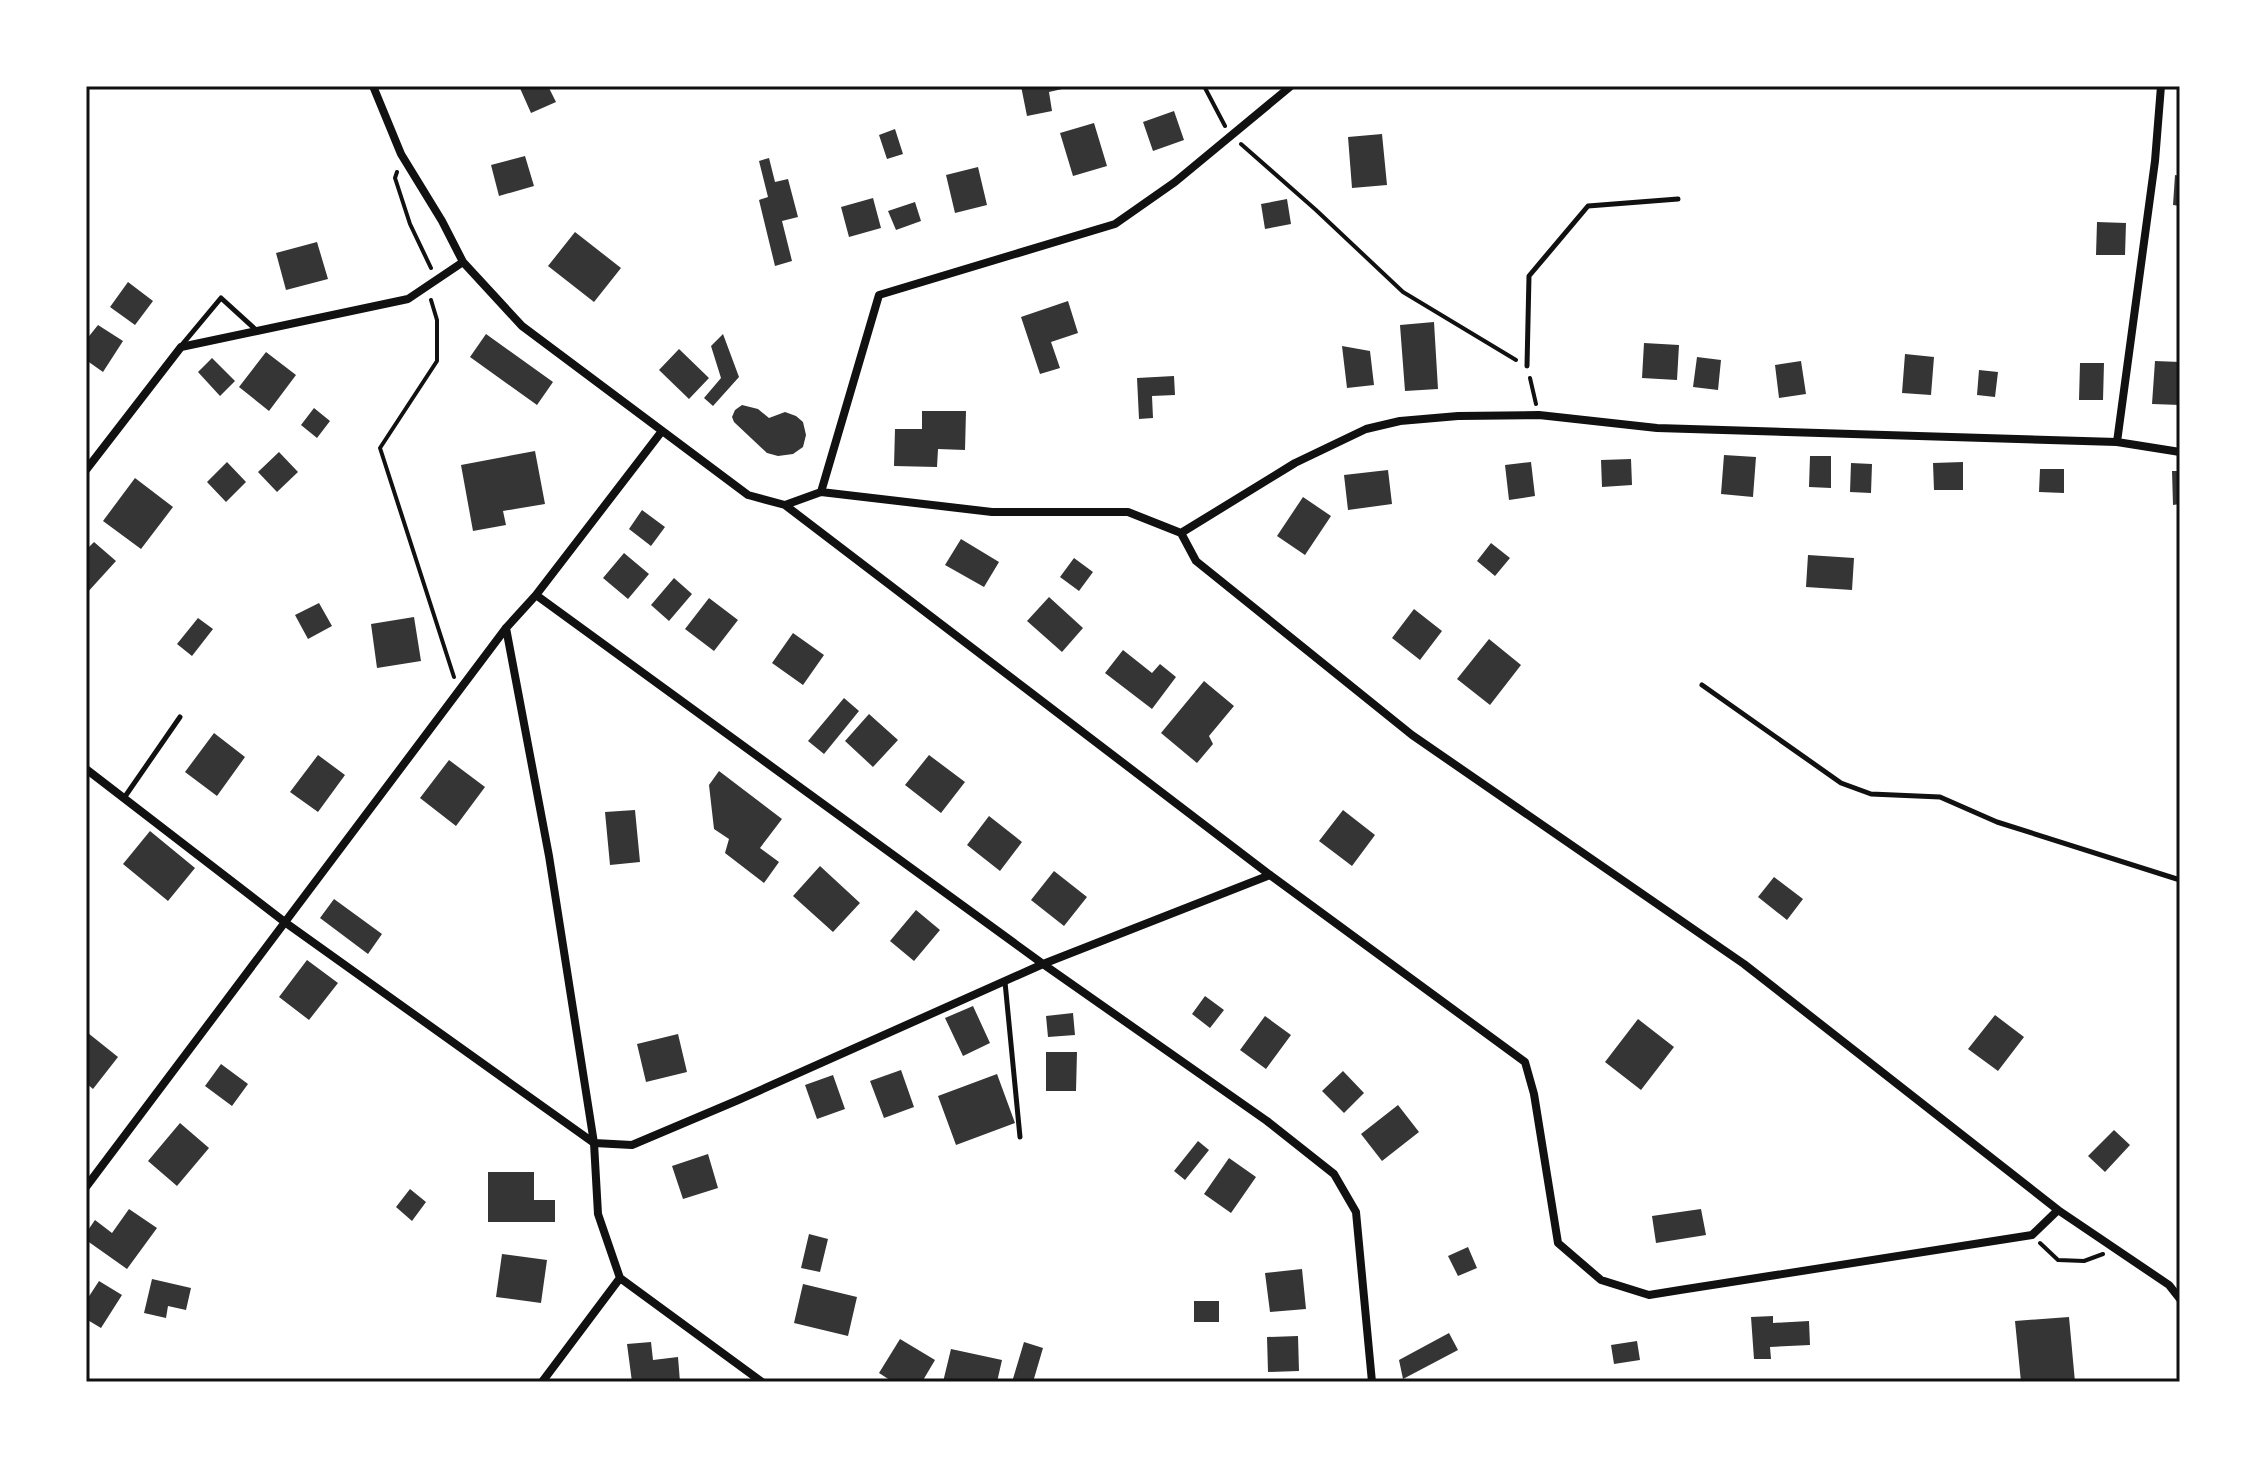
<svg xmlns="http://www.w3.org/2000/svg" width="2266" height="1468" font-family="'Alegreya Sans',sans-serif">
	<style>
		.building { fill: #353535 }
		.lines { fill: none; stroke-linecap: round; stroke-linejoin: round }
		.path { stroke: #111; stroke-width: 4 }
		.service { stroke: #111; stroke-width: 5 }
		.minor { stroke: #111; stroke-width: 8 }
		.neatline { fill: none; stroke: #111; stroke-width: 3 }
	</style>
	<rect width="100%" height="100%" fill="#fff"/>
	<path class="building" d="M519 86H548L556 102 531 113Z
		M1021 86H1071V87L1049 92 1052 111 1027 116Z
		M1174 111 1184 140 1153 151 1143 122Z
		M1094 123 1107 166 1073 176 1060 133Z
		M895 129 903 154 887 159 879 135Z
		M1382 134 1387 185 1352 188 1348 137Z
		M525 156 534 186 499 196 491 165Z
		M769 158 775 182 788 179 798 217 782 221 792 261 775 266 759 200 768 197 759 161Z
		M978 167 987 205 955 213 946 175Z
		M2175 175 2180 176V206L2173 205Z
		M873 198 881 228 849 237 841 207Z
		M1287 199 1291 224 1265 229 1261 204Z
		M915 202 921 221 896 230 888 211Z
		M2097 222 2126 223 2125 255H2096Z
		M575 232 621 268 594 302 548 266Z
		M317 242 328 279 286 290 276 253Z
		M128 282 153 301 135 325 110 307Z
		M1068 301 1078 333 1051 342 1060 368 1040 374 1021 317Z
		M1434 322 1438 389 1405 391 1400 325Z
		M98 325 123 341 103 372 86 360V340Z
		M486 334 553 382 537 405 470 357Z
		M723 334 739 377 713 406 704 398 721 378 711 346Z
		M1644 343 1679 345 1677 380 1642 378Z
		M1342 346 1370 351 1374 385 1347 388Z
		M679 349 709 378 689 399 659 370Z
		M266 352 296 375 269 411 239 387Z
		M1905 354 1934 357 1931 395 1902 393Z
		M1697 357 1721 360 1718 390 1693 387Z
		M212 358 235 381 220 396 198 372Z
		M1801 361 1806 394 1779 398 1775 365Z
		M2155 361 2180 362V405L2152 404Z
		M2080 363H2104L2103 400H2079Z
		M1979 370 1998 372 1995 397 1977 395Z
		M1174 376 1175 395 1152 396 1153 418 1139 419 1137 378Z
		M742 405 758 409 769 418 785 412 796 416 803 422 806 435 803 447 793 454 778 456 767 453 734 422 732 417 735 410Z
		M314 408 330 421 317 438 301 425Z
		M922 411H966L965 450 938 449 937 467 894 466 895 429H922Z
		M535 451 545 504 503 511 506 525 473 531 461 465Z
		M279 452 298 472 277 492 258 472Z
		M1724 455 1756 457 1753 497 1721 494Z
		M1810 456H1831V488L1809 487Z
		M1631 459 1632 485 1602 487 1601 460Z
		M227 462 246 482 226 502 207 482Z
		M1531 462 1535 496 1509 500 1505 465Z
		M1963 462V490H1934L1933 463Z
		M1851 463 1872 464 1871 493 1850 492Z
		M2040 469H2064V493L2039 492Z
		M1388 470 1392 504 1348 510 1344 475Z
		M2172 471H2180V504L2173 505Z
		M135 478 173 507 141 549 103 521Z
		M1303 497 1331 516 1305 555 1277 536Z
		M642 510 665 527 651 546 629 529Z
		M961 539 999 562 984 587 945 565Z
		M94 542 116 561 86 594V550Z
		M1491 543 1510 558 1495 576 1477 561Z
		M624 553 649 574 628 599 603 578Z
		M1808 555 1854 558 1852 590 1806 587Z
		M1074 558 1093 572 1079 591 1060 577Z
		M674 578 692 594 669 621 651 605Z
		M1049 597 1083 628 1062 652 1027 621Z
		M709 598 738 620 714 651 685 629Z
		M319 603 332 626 308 639 295 615Z
		M1414 609 1442 631 1420 660 1392 638Z
		M414 617 421 661 377 668 371 624Z
		M198 618 213 629 192 656 177 644Z
		M793 633 824 655 803 685 772 663Z
		M1489 639 1521 665 1490 705 1457 679Z
		M1123 650 1152 673 1160 664 1176 677 1152 709 1105 673Z
		M1204 681 1234 706 1209 736 1213 744 1197 763 1161 733Z
		M844 698 859 711 824 754 808 741Z
		M869 714 898 740 873 767 845 741Z
		M214 733 245 757 217 796 185 772Z
		M318 755 345 775 318 812 290 792Z
		M929 755 965 782 941 813 905 785Z
		M449 760 485 787 456 826 420 798Z
		M719 771 782 819 760 848 779 862 764 883 725 853 729 839 714 829 709 785Z
		M635 810 640 862 610 865 605 812Z
		M1343 810 1375 835 1352 866 1319 841Z
		M989 816 1022 842 1000 871 967 845Z
		M150 831 195 868 168 901 123 864Z
		M820 866 860 903 833 932 793 896Z
		M1054 871 1087 897 1064 926 1031 900Z
		M1774 877 1803 899 1787 920 1758 897Z
		M334 899 382 934 368 954 320 918Z
		M916 910 940 930 914 961 890 941Z
		M307 960 338 983 309 1020 279 997Z
		M1205 996 1224 1010 1210 1028 1192 1014Z
		M973 1006 990 1043 963 1056 945 1018Z
		M1073 1013 1075 1035 1048 1037 1046 1016Z
		M1995 1015 2024 1037 1998 1071 1968 1049Z
		M1265 1016 1291 1035 1266 1069 1240 1050Z
		M1638 1019 1674 1047 1641 1090 1605 1062Z
		M88 1033 118 1057 93 1089 86 1083Z
		M678 1034 687 1072 646 1082 637 1044Z
		M1046 1052H1077L1076 1091H1046Z
		M221 1064 248 1084 232 1106 205 1086Z
		M901 1070 914 1107 884 1118 870 1081Z
		M1343 1071 1364 1093 1344 1113 1322 1091Z
		M997 1074 1015 1123 956 1145 938 1096Z
		M833 1075 845 1109 817 1119 805 1085Z
		M1398 1105 1419 1132 1382 1161 1361 1134Z
		M180 1123 209 1148 177 1186 148 1161Z
		M2114 1130 2130 1145 2105 1172 2088 1156Z
		M1198 1141 1209 1150 1185 1180 1174 1171Z
		M708 1154 718 1188 683 1199 672 1166Z
		M1229 1158 1256 1177 1231 1213 1204 1194Z
		M488 1172H534V1200H555V1222H488Z
		M410 1189 426 1202 412 1221 396 1207Z
		M129 1209 157 1228 127 1269 86 1240V1233L95 1220 112 1233Z
		M1701 1209 1706 1235 1656 1243 1652 1216Z
		M809 1234 828 1239 820 1272 801 1268Z
		M1468 1247 1477 1268 1458 1276 1448 1256Z
		M502 1254 547 1260 541 1303 496 1297Z
		M1302 1269 1306 1309 1270 1312 1265 1273Z
		M152 1279 191 1288 186 1310 168 1306 166 1318 144 1313Z
		M99 1281 122 1295 101 1328 86 1319V1301Z
		M803 1284 857 1297 848 1336 794 1323Z
		M1194 1301H1219V1322H1194Z
		M1773 1316V1323L1809 1321 1810 1345 1770 1347 1771 1359H1754L1751 1317Z
		M2069 1317 2075 1382H2021L2015 1321Z
		M1449 1333 1458 1350 1403 1379 1399 1360Z
		M1298 1336 1299 1371 1268 1372 1267 1337Z
		M900 1339 935 1360 922 1382H893L879 1373Z
		M1637 1341 1640 1360 1614 1364 1611 1345Z
		M651 1342 653 1360 678 1357 680 1382H632L627 1344Z
		M1024 1342 1043 1348 1033 1382H1012Z
		M951 1349 1002 1360 997 1382H943Z"/>
	<g class="lines">
		<path class="path" d="M1204 86 1225 126
			M1241 144 1316 210 1403 292 1516 360
			M397 172 395 178 410 224 431 268
			M431 300 437 320V361L380 448 454 677
			M1530 378 1536 404
			M2040 1243 2058 1260 2084 1261 2103 1254"/>
		<path class="service" d="M181 346 221 298 256 330
			M1527 366 1529 276 1588 206 1678 199
			M1702 685 1841 783 1871 794 1940 797 1997 822 2180 880
			M124 798 180 717
			M1005 982 1020 1137"/>
		<path class="minor" d="M373 86 401 154 442 221 463 262 522 326 748 495 785 505 1270 875 1525 1062 1534 1094 1558 1243 1601 1280 1649 1295 1680 1290 2032 1235 2058 1210 2169 1285 2180 1299
			M2117 442 2155 161 2161 86
			M86 470 181 347 408 299 463 262
			M821 492 879 295 1115 224 1175 182 1291 86
			M785 505 821 492 992 512H1128L1181 533 1295 463 1366 429 1400 421 1458 416 1539 415 1657 428 2117 442 2180 452
			M1181 533 1196 561 1412 735 1744 964 2058 1210
			M536 595 1043 964 1267 1121 1334 1174 1356 1212 1372 1382
			M506 628 549 856 594 1143 632 1145 736 1101 1043 964 1270 875
			M86 769 286 923 594 1143 598 1214 620 1278 762 1382
			M86 1187 506 628 536 595 662 431
			M542 1382 620 1278"/>
	</g>
	<rect width="2266" height="1468" fill="none" stroke="#ffffff" stroke-width="176"/>
	<rect x="88" y="88" width="2090" height="1292" class="neatline"/>
</svg>
